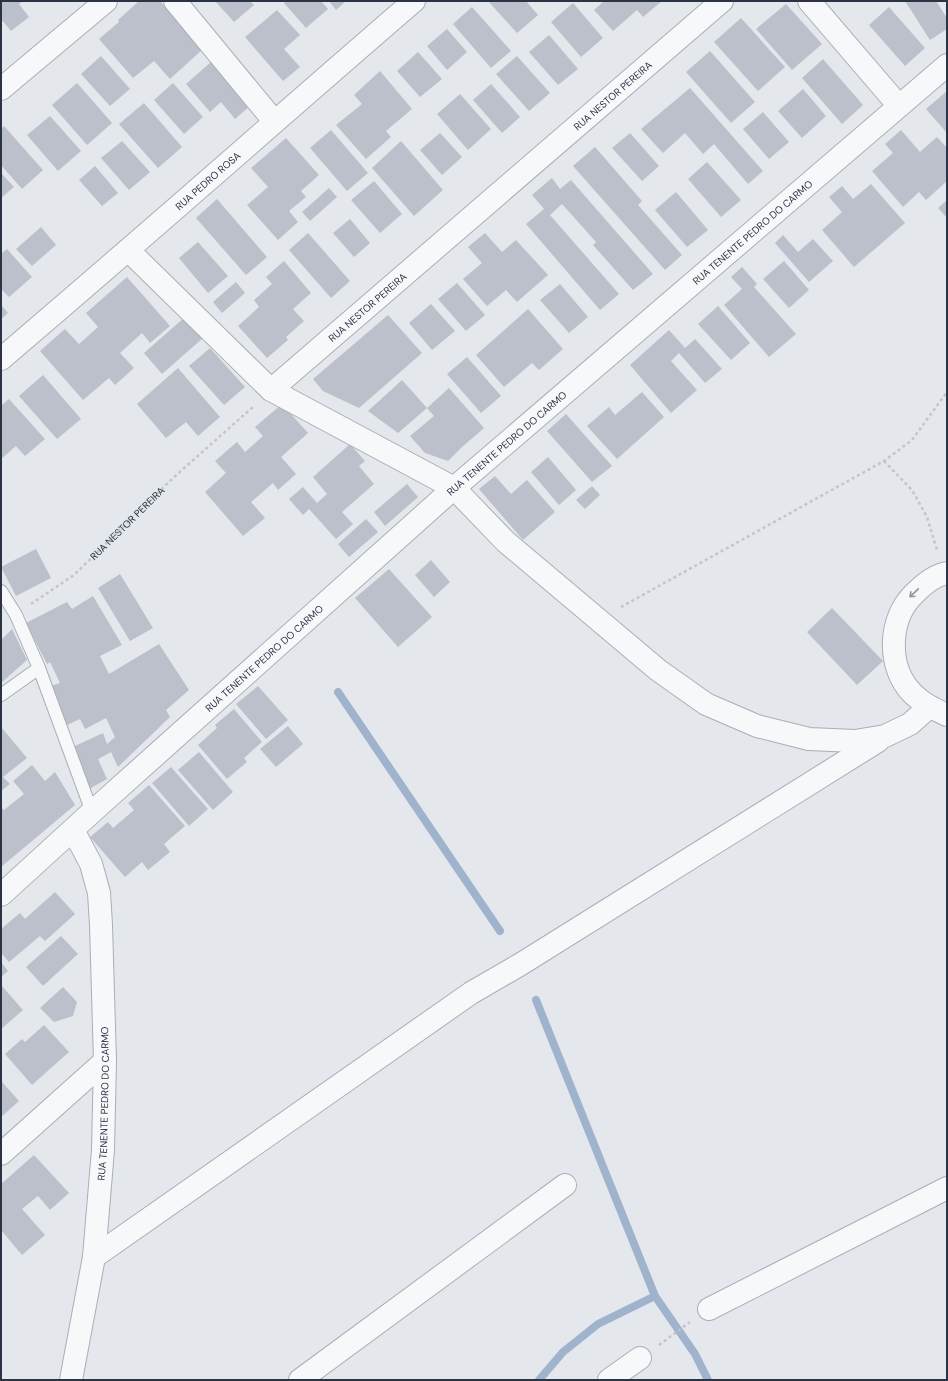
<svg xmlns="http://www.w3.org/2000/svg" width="948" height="1381" font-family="'DM Sans',sans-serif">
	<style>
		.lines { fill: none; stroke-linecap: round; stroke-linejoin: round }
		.stream { stroke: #9fb4cc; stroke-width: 8 }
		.building { fill: #bbc0ca }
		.lane-casing { stroke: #a9aeb7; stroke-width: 14 }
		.street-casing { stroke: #a9aeb7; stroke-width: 24 }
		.path { stroke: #c2c5cb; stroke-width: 2.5; stroke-dasharray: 3 3; stroke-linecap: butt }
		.lane { stroke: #f7f8fa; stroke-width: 12 }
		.street { stroke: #f7f8fa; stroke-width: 22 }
		.oneway { stroke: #9196a0 }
		.labels { text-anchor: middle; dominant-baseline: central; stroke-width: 3.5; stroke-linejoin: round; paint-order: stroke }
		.street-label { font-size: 10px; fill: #2b3445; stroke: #f4f6f9 }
	</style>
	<rect width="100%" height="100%" fill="#e4e7ec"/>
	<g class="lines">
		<path class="stream" d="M338 692 500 931
			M536 1000 655 1296 695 1354 708 1380
			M539 1380 563 1352 598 1324 655 1296"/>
	</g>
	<path class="building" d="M1 1H23L19 4 29 17 11 31 1 19Z
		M139 1H160L203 49 170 79 154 61 133 78 99 39 119 22 118 20Z
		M215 1H250L254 5 234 22Z
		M287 1H321L328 9 306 28 284 3Z
		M329 1H346L336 10Z
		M488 1H526L538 15 517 33Z
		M604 1H662L643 17 637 10 613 31 594 10Z
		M905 1H936L947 18V29L930 40Z
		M573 3 603 38 581 57 551 22Z
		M786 4 822 44 792 70 756 29Z
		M472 7 511 51 491 68 453 24Z
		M889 7 925 48 905 66 869 25Z
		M277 10 300 35 284 49 300 67 283 81 245 37Z
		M741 18 785 67 758 91 714 42Z
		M447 29 467 52 447 70 427 46Z
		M549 35 578 69 558 85 529 52Z
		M710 51 755 102 731 123 686 72Z
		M418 52 442 79 420 97 397 71Z
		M101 56 130 89 110 106 81 74Z
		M517 56 550 93 529 111 496 74Z
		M823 59 863 105 842 124 802 78Z
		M211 62 250 106 235 119 221 102 210 112 186 84Z
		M380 71 412 109 386 131 391 137 366 159 336 125 362 104 354 95Z
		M77 83 112 123 87 145 52 105Z
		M173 83 203 117 184 134 154 100Z
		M491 84 520 117 502 133 473 100Z
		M690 88 763 171 748 184 714 144 703 154 685 133 663 153 641 129Z
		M803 89 826 116 802 138 778 111Z
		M947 91V133L926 109Z
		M460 94 491 129 468 150 437 114Z
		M144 103 182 147 158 168 119 124Z
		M763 112 789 142 769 159 743 129Z
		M50 116 81 151 58 171 27 135Z
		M4 126 43 170 22 189 1 165V129Z
		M331 130 368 173 347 191 310 148Z
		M901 130 920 152 937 137 947 148V181L926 200 919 192 903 207 872 171 893 153 885 144Z
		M440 133 462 157 442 175 420 150Z
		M630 133 659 166 642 181 612 148Z
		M286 138 319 175 301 191 306 197 289 211 298 222 278 240 247 205 268 187 251 168Z
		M122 141 150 172 129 190 101 158Z
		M401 141 443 190 414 216 372 168Z
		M595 147 642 201 638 205 682 255 665 270 573 166Z
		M707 162 741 200 721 217 688 179Z
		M95 166 118 193 102 206 79 180Z
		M1 173 14 187 1 198Z
		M552 178 560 189 571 180 653 274 633 290 593 245 596 242 562 204 550 215 619 294 600 310 526 224 544 209 532 195Z
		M374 181 402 214 380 233 351 200Z
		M871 184 905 223 854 267 822 230 842 212 829 197 842 186 853 199Z
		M329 188 337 197 310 221 302 212Z
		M676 192 708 230 687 247 655 210Z
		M217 199 267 257 246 275 196 218Z
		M947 200V218L938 208Z
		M350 219 370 243 354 257 333 233Z
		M41 227 56 245 32 266 16 249Z
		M308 233 350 281 331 298 289 250Z
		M485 233 502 252 516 240 548 275 517 302 506 290 487 306 463 279 482 263 468 247Z
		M783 235 798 252 813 239 833 261 809 282 775 243Z
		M198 242 228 276 208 293 179 258Z
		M7 249 32 277 9 297 1 289V254Z
		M284 261 311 293 293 309 304 321 286 337 288 340 267 358 238 326 259 307 254 300 272 284 266 277Z
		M784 261 809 290 789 308 763 279Z
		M742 267 757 284 754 287 796 334 769 357 724 305 742 289 731 277Z
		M127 277 170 326 150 343 142 333 120 353 134 368 115 385 109 378 83 400 40 351 65 329 79 344 98 327 86 313Z
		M236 282 245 293 222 313 213 302Z
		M457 283 485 315 466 331 438 299Z
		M560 284 588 317 569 333 540 300Z
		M431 304 455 331 432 350 409 323Z
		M1 305 8 313 1 319Z
		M718 306 750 343 731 360 698 324Z
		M528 309 563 349 539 370 532 363 504 387 476 355Z
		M388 315 422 353 359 408 323 391 313 379Z
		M185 317 203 338 162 374 144 353Z
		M669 330 685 348 695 339 722 369 705 383 679 353 671 361 697 390 671 413 630 365Z
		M210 348 245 387 224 405 189 366Z
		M467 357 501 396 481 413 447 374Z
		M178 368 220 417 198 436 186 422 166 438 137 404Z
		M43 375 81 419 57 439 19 396Z
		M402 380 427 408 449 388 484 428 462 447 448 461 425 453 410 436 434 416 427 408 398 433 368 411Z
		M642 392 664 417 617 459 587 426 609 407 615 415Z
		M9 399 45 439 25 456 16 446 1 459V406Z
		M282 404 308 433 281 457 296 474 278 490 273 483 251 502 265 518 243 536 205 492 226 473 215 461 237 442 245 452 263 436 255 427Z
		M566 414 612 466 592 482 547 431Z
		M350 444 365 461 359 466 374 484 342 512 353 524 336 539 309 509 303 515 289 499 303 487 317 503 327 494 313 477Z
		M548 457 576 490 559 505 531 472Z
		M495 476 511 494 527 480 555 512 523 540 479 489Z
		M407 484 418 497 385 526 374 512Z
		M592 486 600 495 585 509 576 500Z
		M366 519 378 532 349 557 338 544Z
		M36 549 51 578 16 596 1 567Z
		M431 560 450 582 434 597 415 575Z
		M389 569 432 617 398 647 355 598Z
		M120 574 153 628 130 641 98 588Z
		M93 596 122 645 100 656 109 674 159 644 189 690 166 710 170 717 118 767 111 752 98 759 107 779 89 789 73 747 103 733 107 744 115 737 106 718 85 729 80 719 65 726 50 686 60 683 50 662 47 664 26 623 67 602 72 609Z
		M832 608 883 661 857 685 807 632Z
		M12 629 27 660 1 683V640Z
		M258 686 288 720 266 739 236 704Z
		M234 709 262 742 244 758 247 762 227 779 198 745 217 728 215 725Z
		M288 726 303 744 276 767 260 749Z
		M1 727 27 758 3 777 10 784 1 791Z
		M199 752 233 792 213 810 178 770Z
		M32 765 45 781 55 772 75 805 1 867V807L4 810 24 794 13 781Z
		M171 767 208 809 189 826 152 783Z
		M149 785 185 826 164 844 170 852 148 870 142 862 125 877 90 837 108 822 113 828 134 810 128 803Z
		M55 892 75 914 45 941 40 936 9 962 1 953V929L20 913 25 919Z
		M61 936 78 954 43 986 26 967Z
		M1 962 8 971 1 977Z
		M1 985 23 1010 1 1029Z
		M63 987 77 1002 73 1016 54 1022 40 1008Z
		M44 1025 69 1052 32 1085 5 1054 22 1039 25 1042Z
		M1 1081 19 1101 1 1117Z
		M34 1155 69 1193 50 1210 38 1196 22 1209 45 1235 22 1255 1 1230V1184Z"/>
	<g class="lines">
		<g class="lane-casing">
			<path id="lane" d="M1 591 16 615 39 668 92 812
				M1 695 39 668"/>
		</g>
		<g class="street-casing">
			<g id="street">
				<path d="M175 1 274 121"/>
				<path d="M809 1 899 106"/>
				<path d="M1 89 106 1"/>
				<path d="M128 250 271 390 454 488 506 542 658 670 706 704 757 726 809 739 855 741 885 736 910 724 929 707"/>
				<path id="s2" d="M1 359C140 241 276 120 414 1"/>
				<path id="s3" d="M271 390 722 1"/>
				<path d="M947 573C935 575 924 584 916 592 888 617 886 667 913 694 923 704 934 709 947 715"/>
				<path id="s4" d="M1 895 92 812 454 488 947 65"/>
				<path d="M1 1154 105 1061"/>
				<path d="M94 1257 471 993 521 964 878 741"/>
				<path d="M709 1309 947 1188"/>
				<path id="s5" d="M71 1380 94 1257 103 1150 105 1061 101 925 99 893 91 864 73 830"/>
				<path d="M300 1380 565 1185"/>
				<path d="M609 1380 640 1358"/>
			</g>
		</g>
		<g class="path">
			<path d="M884 461 912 490 927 517 937 550"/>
			<path id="s1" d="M31 604 74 575 173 478 254 406"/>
			<path d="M621 607 884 461 912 440 947 392"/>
			<path d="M659 1345 690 1322"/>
		</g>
		<use href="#lane" class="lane"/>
		<use href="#street" class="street"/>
	</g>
	<defs><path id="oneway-shaft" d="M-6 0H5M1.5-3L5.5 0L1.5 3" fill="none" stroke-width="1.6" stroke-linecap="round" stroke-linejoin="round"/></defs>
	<use class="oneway" href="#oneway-shaft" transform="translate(914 593) rotate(137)"/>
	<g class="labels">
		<g class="street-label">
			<text stroke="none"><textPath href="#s3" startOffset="451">RUA NESTOR PEREIRA</textPath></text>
			<text stroke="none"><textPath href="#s2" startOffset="273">RUA PEDRO ROSA</textPath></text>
			<text stroke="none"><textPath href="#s4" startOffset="1002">RUA TENENTE PEDRO DO CARMO</textPath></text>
			<text stroke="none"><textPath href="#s3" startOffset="127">RUA NESTOR PEREIRA</textPath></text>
			<text stroke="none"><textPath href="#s4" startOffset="678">RUA TENENTE PEDRO DO CARMO</textPath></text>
			<text stroke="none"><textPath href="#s1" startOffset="126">RUA NESTOR PEREIRA</textPath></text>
			<text stroke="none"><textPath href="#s4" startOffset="354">RUA TENENTE PEDRO DO CARMO</textPath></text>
			<text stroke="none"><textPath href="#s5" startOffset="279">RUA TENENTE PEDRO DO CARMO</textPath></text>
		</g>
	</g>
	<rect width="948" height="1381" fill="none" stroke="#2b3445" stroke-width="4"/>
</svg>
